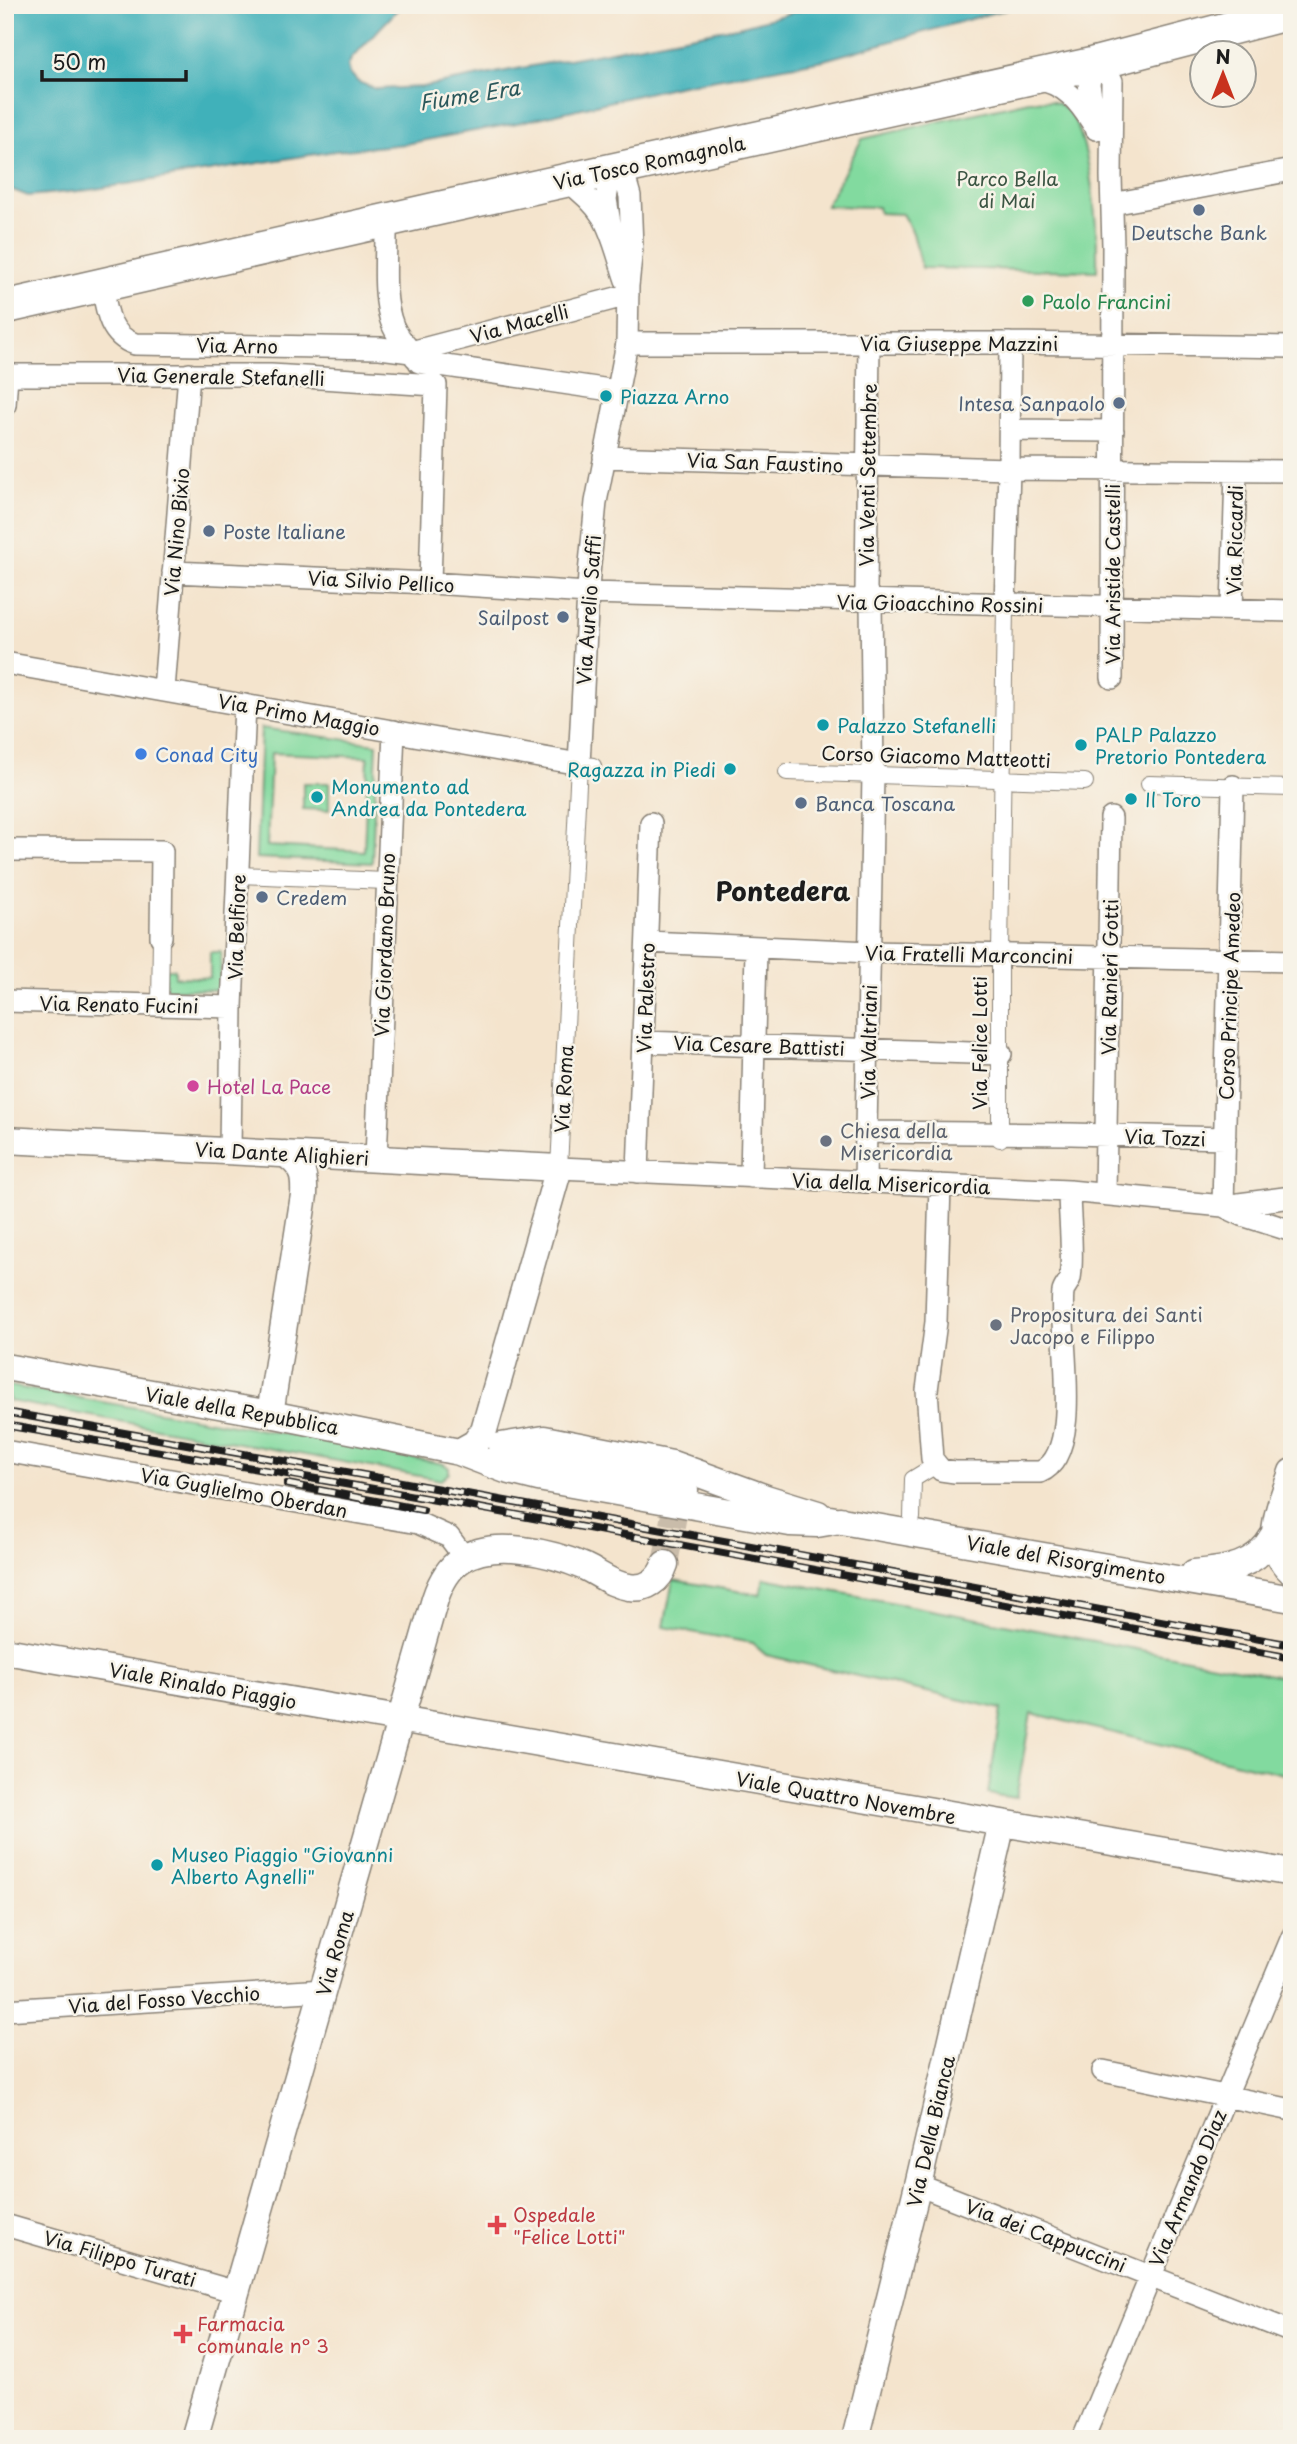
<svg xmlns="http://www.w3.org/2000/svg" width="1297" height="2444" font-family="'Playpen Sans',sans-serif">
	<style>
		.green { fill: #82da9f; stroke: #4f7b5e; stroke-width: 2; fill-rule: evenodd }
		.water { fill: #41b1ba; stroke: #2e666b; stroke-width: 2 }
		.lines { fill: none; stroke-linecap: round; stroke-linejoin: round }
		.tertiary-tunnel { stroke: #c9bcaa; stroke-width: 26; stroke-dasharray: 26 13; stroke-linecap: butt }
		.pedestrian-casing { stroke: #888074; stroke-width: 18 }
		.minor-casing { stroke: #888074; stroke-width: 24 }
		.tertiary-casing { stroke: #888074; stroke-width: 29 }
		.primary-casing { stroke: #888074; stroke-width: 36 }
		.pedestrian { stroke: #fff; stroke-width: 16 }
		.minor { stroke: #fff; stroke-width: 21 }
		.tertiary { stroke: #fff; stroke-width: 26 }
		.primary { stroke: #fff; stroke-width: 33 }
		.rail-casing { stroke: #1c1c1c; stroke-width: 8 }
		.rail { stroke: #f7f3e8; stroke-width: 5; stroke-dasharray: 16; stroke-linecap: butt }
		.service-dot { fill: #5c6f8a; stroke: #f7f3e8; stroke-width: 2.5 }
		.leisure-dot { fill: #2e9e5b; stroke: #f7f3e8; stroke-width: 2.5 }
		.culture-dot { fill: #0f9aa8; stroke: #f7f3e8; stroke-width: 2.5 }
		.shop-dot { fill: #3f7fe0; stroke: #f7f3e8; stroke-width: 2.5 }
		.hotel-dot { fill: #d1479c; stroke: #f7f3e8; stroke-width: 2.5 }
		.worship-dot { fill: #6b7280; stroke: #f7f3e8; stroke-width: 2.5 }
		.health-dot { fill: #e0444e; stroke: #f7f3e8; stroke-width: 2.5 }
		.labels { text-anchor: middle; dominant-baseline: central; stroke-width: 5; stroke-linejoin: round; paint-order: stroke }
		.street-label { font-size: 19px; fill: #1c1c1c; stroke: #f7f3e8 }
		.park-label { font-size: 19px; fill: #3b5543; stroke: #f7f3e8 }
		.service-label { font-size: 19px; fill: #4e5e75; stroke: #f7f3e8; text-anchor: start }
		.leisure-label { font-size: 19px; fill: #27864d; stroke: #f7f3e8; text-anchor: start }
		.culture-label { font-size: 19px; fill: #0d838f; stroke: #f7f3e8; text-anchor: start }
		.shop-label { font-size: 19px; fill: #366cbe; stroke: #f7f3e8; text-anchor: start }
		.hotel-label { font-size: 19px; fill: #b23c85; stroke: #f7f3e8; text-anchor: start }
		.worship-label { font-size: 19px; fill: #5b616d; stroke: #f7f3e8; text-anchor: start }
		.health-label { font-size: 19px; fill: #be3a42; stroke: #f7f3e8; text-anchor: start }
		.water-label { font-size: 21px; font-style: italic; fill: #2b585b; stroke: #f7f3e8 }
		.district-label { font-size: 26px; font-weight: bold; fill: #1c1c1c; stroke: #f7f3e8 }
	</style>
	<rect width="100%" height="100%" fill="#f7f3e8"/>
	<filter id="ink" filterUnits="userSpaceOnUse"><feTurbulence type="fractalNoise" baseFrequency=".0143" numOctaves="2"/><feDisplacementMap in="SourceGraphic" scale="14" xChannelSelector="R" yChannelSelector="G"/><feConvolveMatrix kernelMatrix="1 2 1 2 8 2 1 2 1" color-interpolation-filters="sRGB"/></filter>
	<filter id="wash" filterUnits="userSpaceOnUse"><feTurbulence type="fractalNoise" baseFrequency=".00686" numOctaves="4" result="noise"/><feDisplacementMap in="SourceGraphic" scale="28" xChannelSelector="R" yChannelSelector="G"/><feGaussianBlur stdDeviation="1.57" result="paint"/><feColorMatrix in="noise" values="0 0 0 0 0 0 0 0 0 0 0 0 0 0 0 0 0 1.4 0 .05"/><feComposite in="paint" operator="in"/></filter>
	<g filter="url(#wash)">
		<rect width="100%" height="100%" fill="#f4e4cd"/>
		<path class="green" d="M1029 101C1042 100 1055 99 1065 108 1092 131 1098 235 1097 271L922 268 913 233 902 214 879 213 878 207 826 206 862 139Z
			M261 728 377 744 372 863 256 858ZM271 753 368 757 364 851 267 846Z
			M303 783H329V810L303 809Z
			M210 952H221L220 990 165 989V969H175V977L210 978Z
			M5 1385 297 1436 444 1464 449 1468V1473L441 1480 9 1401V1395L5 1394Z
			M764 1578 1292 1679V1776L1031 1713 1016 1798 988 1794 1001 1709 766 1655 752 1643 664 1627 673 1580 760 1595Z"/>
		<path class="water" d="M5 5H402L351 59 348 66 350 73 358 82 376 89 422 87 742 26 821 5H1021L824 60 677 86 517 123 405 144 335 151 89 190 28 196 5 187Z"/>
	</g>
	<g filter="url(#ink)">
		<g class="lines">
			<path class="tertiary-tunnel" d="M665 1564 677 1498"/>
			<g class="pedestrian-casing">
				<path id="pedestrian" d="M787 772 1085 782
					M1149 784 1292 788
					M238 875 386 881
					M160 1006 161 937
					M1000 1139V954L1005 605
					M559 1168 579 764 593 766
					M912 1518 913 1479 936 1465"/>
			</g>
			<g class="minor-casing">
				<path id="minor" d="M1036 79C1065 84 1078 100 1093 124
					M1096 129 1089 84 1093 64 1107 71 1112 81 1111 176 1113 246 1112 678
					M566 180C611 213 609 230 626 280
					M1112 204 1292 170
					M386 221C387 252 381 297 393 326 398 338 408 348 416 358
					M102 285C106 309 109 336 135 344L380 348 411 352 628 295
					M627 343H1010L1292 347
					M419 362 617 391
					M5 375H271L436 385
					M5 405 7 375
					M1010 430 1113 431
					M604 457 1009 469 1292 471
					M173 572 430 583 588 593 1292 611
					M430 583 436 385
					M1005 605 1009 469 1010 343
					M1232 609 1236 471
					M5 663 579 764 589 574 596 502 627 343 628 286 632 247 630 196 626 182 621 175 611 170 606 199 611 229
					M164 690 189 374
					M5 850 162 851 161 937
					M647 942 870 952 1292 961
					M5 1001 232 1007
					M643 1042 1001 1054
					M867 1132 1071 1134 1225 1138
					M230 1150 232 1007 245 705
					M376 1158 394 731
					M559 1168 1069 1191 1223 1206 1292 1197
					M638 1172 651 823
					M751 1177 756 948
					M865 1182 873 775 871 601 866 590 869 343
					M940 1185 936 1322 927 1390 932 1459 941 1470 955 1472H1040C1085 1454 1058 1331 1063 1292 1064 1287 1069 1283 1070 1278 1074 1256 1069 1215 1069 1191
					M1105 1194 1111 818
					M1223 1206 1233 786
					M1223 1206 1242 1215 1292 1231
					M10 1452 418 1523 449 1537 465 1558
					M5 2010 324 1990
					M1103 2071 1292 2110
					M918 2185 1292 2332
					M5 2225 236 2292
					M1083 2439 1292 1937"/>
			</g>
			<g class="tertiary-casing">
				<path id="tertiary" d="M5 1140 559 1168 484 1430 475 1443 459 1452
					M5 1367 270 1414 459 1452 506 1470 538 1478 790 1523 817 1524 840 1520
					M270 1414 304 1195C305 1174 302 1165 285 1154
					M501 1446 544 1439 672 1464 766 1498 818 1514
					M499 1458C532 1457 642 1469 667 1485 672 1489 675 1493 677 1498L685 1490
					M1292 1472C1281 1506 1260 1544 1292 1572
					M824 1518 1292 1599
					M1194 1573C1226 1570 1256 1567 1273 1536
					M5 1651 1292 1873
					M194 2439 435 1599C440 1584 447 1569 461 1560 492 1538 553 1553 585 1567 600 1574 612 1585 629 1587 646 1590 660 1580 665 1564
					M855 2439 918 2185 1002 1823"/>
			</g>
			<g class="primary-casing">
				<path id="primary" d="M5 307 436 209 1093 64 1292 12"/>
			</g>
			<use href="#pedestrian" class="pedestrian"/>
			<use href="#minor" class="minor"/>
			<use href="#tertiary" class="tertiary"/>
			<use href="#primary" class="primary"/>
			<g class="rail-casing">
				<path id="rail" d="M5 1412 363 1475 1292 1645
					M5 1425 414 1496 1292 1658
					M287 1484 423 1510"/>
			</g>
			<use href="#rail" class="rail"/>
		</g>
	</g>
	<g class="service-dot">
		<circle cx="1199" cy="210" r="7"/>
		<circle cx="1119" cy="403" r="7"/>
		<circle cx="209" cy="531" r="7"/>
		<circle cx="563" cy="617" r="7"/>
		<circle cx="801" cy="803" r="7"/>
		<circle cx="262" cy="897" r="7"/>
	</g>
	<circle class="leisure-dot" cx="1028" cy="301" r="7"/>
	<g class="culture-dot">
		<circle cx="606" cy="396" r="7"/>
		<circle cx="823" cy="725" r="7"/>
		<circle cx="1081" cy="745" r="7"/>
		<circle cx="730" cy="769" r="7"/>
		<circle cx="317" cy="797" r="7"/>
		<circle cx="1131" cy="799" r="7"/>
		<circle cx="157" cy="1865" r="7"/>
	</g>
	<circle class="shop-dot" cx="141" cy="754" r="7"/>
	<circle class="hotel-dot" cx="193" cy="1086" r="7"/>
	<g class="worship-dot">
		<circle cx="826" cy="1141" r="7"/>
		<circle cx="996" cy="1325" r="7"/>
	</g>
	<g class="health-dot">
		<path d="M493.5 2214.5h7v7h7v7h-7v7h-7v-7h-7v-7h7z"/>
		<path d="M179.5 2323.5h7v7h7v7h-7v7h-7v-7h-7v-7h7z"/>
	</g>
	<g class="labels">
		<g class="street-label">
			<text transform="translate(649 162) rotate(-12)">Via Tosco Romagnola</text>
			<text transform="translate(519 323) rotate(-15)">Via Macelli</text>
			<text x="959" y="343">Via Giuseppe Mazzini</text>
			<text transform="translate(237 345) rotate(1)">Via Arno</text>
			<text transform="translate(221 376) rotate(1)">Via Generale Stefanelli</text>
			<text transform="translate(765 462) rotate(2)">Via San Faustino</text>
			<text transform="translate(867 475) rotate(-89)">Via Venti Settembre</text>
			<text transform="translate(176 532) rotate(-85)">Via Nino Bixio</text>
			<text transform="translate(1234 540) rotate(-89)">Via Riccardi</text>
			<text transform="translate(1112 574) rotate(-90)">Via Aristide Castelli</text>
			<text transform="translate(381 581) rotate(3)">Via Silvio Pellico</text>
			<text transform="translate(940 603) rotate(1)">Via Gioacchino Rossini</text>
			<text transform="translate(588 610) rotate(-86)">Via Aurelio Saffi</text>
			<text transform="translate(299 714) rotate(10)">Via Primo Maggio</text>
			<text transform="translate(936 756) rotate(2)">Corso Giacomo Matteotti</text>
			<text transform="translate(236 927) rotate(-88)">Via Belfiore</text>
			<text transform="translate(384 945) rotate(-88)">Via Giordano Bruno</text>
			<text transform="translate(969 954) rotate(1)">Via Fratelli Marconcini</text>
			<text transform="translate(1109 977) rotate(-89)">Via Ranieri Gotti</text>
			<text transform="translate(1229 996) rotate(-88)">Corso Principe Amedeo</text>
			<text transform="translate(645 998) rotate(-88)">Via Palestro</text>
			<text transform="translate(119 1004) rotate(1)">Via Renato Fucini</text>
			<text transform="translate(868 1042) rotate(-89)">Via Valtriani</text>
			<text transform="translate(979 1043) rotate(-90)">Via Felice Lotti</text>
			<text transform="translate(759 1045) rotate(2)">Via Cesare Battisti</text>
			<text transform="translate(563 1089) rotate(-87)">Via Roma</text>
			<text transform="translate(1165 1137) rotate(2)">Via Tozzi</text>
			<text transform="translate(282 1153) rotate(3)">Via Dante Alighieri</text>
			<text transform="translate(891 1183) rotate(2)">Via della Misericordia</text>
			<text transform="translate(242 1410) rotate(10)">Viale della Repubblica</text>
			<text transform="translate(244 1492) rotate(10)">Via Guglielmo Oberdan</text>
			<text transform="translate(1066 1559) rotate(10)">Viale del Risorgimento</text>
			<text transform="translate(203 1685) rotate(10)">Viale Rinaldo Piaggio</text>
			<text transform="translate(846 1797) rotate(10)">Viale Quattro Novembre</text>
			<text transform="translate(334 1953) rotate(-74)">Via Roma</text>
			<text transform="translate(164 1999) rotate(-4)">Via del Fosso Vecchio</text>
			<text transform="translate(930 2131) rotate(-77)">Via Della Bianca</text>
			<text transform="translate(1187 2188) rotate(-67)">Via Armando Diaz</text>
			<text transform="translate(1046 2235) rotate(21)">Via dei Cappuccini</text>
			<text transform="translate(120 2258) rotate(16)">Via Filippo Turati</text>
		</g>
		<g class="park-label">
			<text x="1007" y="178">Parco Bella<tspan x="1007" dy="22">di Mai</tspan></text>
		</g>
		<g class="service-label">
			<text x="1199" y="232" text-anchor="middle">Deutsche Bank</text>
			<text x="1105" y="403" text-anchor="end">Intesa Sanpaolo</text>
			<text x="223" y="531">Poste Italiane</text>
			<text x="549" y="617" text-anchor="end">Sailpost</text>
			<text x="815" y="803">Banca Toscana</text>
			<text x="276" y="897">Credem</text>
		</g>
		<g class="leisure-label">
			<text x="1042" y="301">Paolo Francini</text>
		</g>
		<g class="culture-label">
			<text x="620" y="396">Piazza Arno</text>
			<text x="837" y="725">Palazzo Stefanelli</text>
			<text x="1095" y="734">PALP Palazzo<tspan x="1095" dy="22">Pretorio Pontedera</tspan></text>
			<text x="716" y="769" text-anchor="end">Ragazza in Piedi</text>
			<text x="331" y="786">Monumento ad<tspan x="331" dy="22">Andrea da Pontedera</tspan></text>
			<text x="1145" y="799">Il Toro</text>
			<text x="171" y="1854">Museo Piaggio "Giovanni<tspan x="171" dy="22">Alberto Agnelli"</tspan></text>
		</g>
		<g class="shop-label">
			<text x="155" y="754">Conad City</text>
		</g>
		<g class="hotel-label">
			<text x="207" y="1086">Hotel La Pace</text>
		</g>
		<g class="worship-label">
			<text x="840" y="1130">Chiesa della<tspan x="840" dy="22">Misericordia</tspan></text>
			<text x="1010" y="1314">Propositura dei Santi<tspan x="1010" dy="22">Jacopo e Filippo</tspan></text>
		</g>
		<g class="health-label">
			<text x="513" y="2214">Ospedale<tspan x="513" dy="22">"Felice Lotti"</tspan></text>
			<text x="197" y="2323">Farmacia<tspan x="197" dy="22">comunale n° 3</tspan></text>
		</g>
		<g class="water-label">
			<text transform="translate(469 94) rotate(-9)">Fiume Era</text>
		</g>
		<g class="district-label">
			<text x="783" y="890">Pontedera</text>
		</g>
	</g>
	<rect width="1297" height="2444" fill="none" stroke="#f7f3e8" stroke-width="28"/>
	<g transform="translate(1223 74)"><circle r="33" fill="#f7f3e8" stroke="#9f9d96" stroke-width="2"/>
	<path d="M0-5L12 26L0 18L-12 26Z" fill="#c8321e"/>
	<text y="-10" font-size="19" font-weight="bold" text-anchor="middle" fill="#1c1c1c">N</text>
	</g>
	<path d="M42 70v10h144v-10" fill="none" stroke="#1c1c1c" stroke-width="3.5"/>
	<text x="52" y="70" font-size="21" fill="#1c1c1c" stroke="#f7f3e8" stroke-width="5" paint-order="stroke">50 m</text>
</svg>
